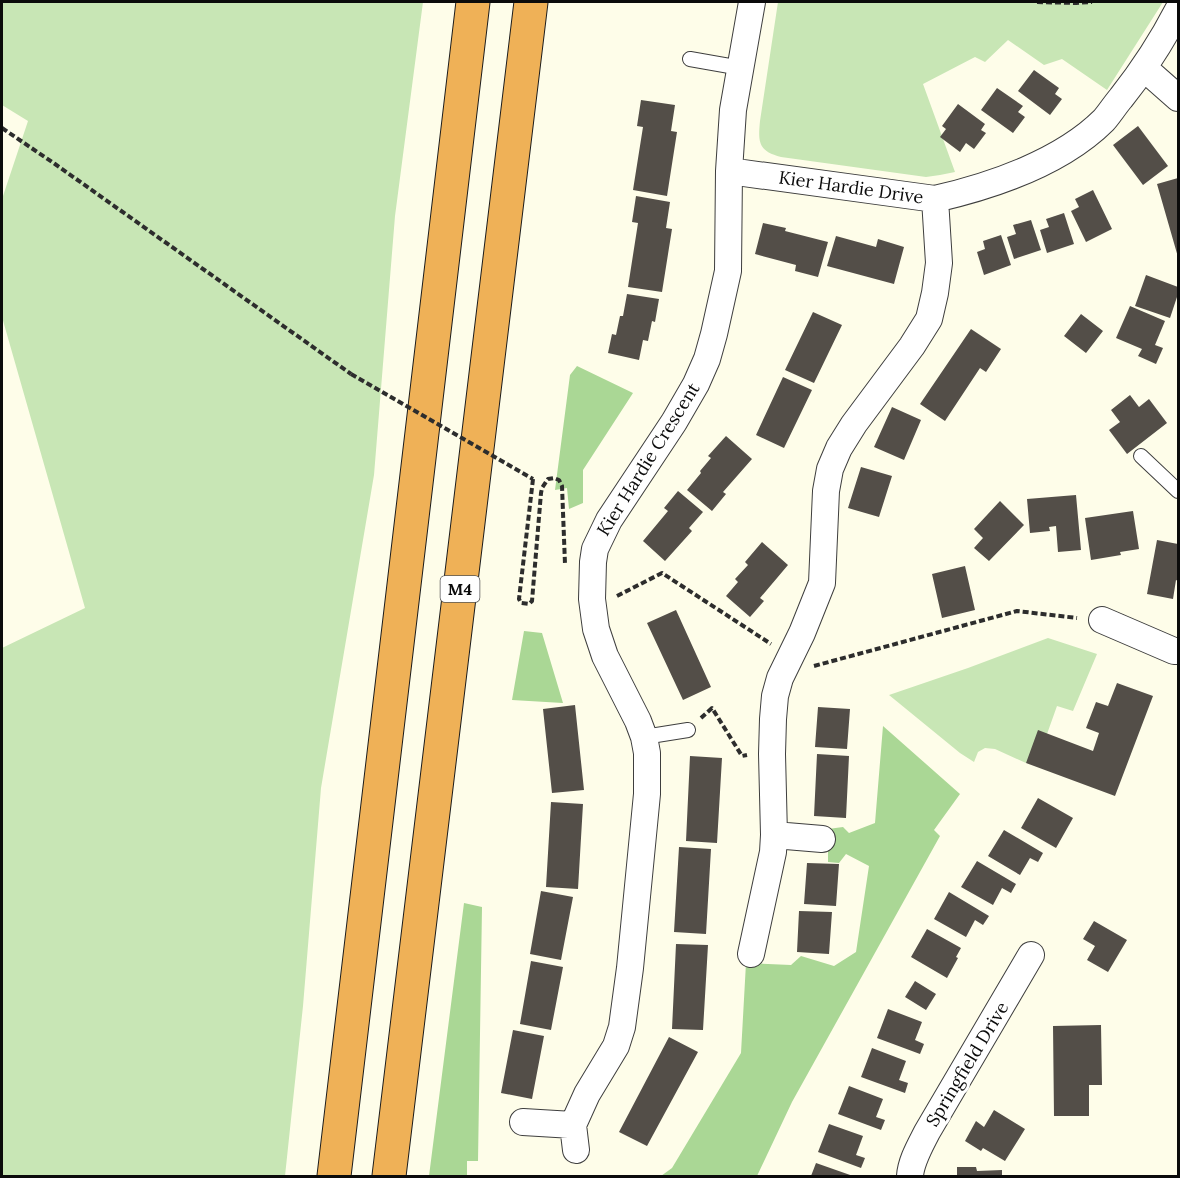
<svg xmlns="http://www.w3.org/2000/svg" width="1180" height="1178" font-family="Lora,serif">
	<style>
		.green { fill: #c8e6b5 }
		.forest { fill: #aad795 }
		.building { fill: #534e48 }
		.lines { fill: none; stroke-linecap: round; stroke-linejoin: round }
		.service-casing { stroke: #3e3e3e; stroke-width: 16 }
		.minor-casing { stroke: #3e3e3e; stroke-width: 28 }
		.motorway-casing { stroke: #1c1c1c; stroke-width: 35 }
		.path { stroke: #2d2d2d; stroke-width: 4; stroke-dasharray: 6 3; stroke-linecap: butt }
		.service { stroke: #fff; stroke-width: 14 }
		.minor { stroke: #fff; stroke-width: 26 }
		.motorway { stroke: #efb157; stroke-width: 33 }
		.path-bridge { stroke: #2d2d2d; stroke-width: 4; stroke-dasharray: 6 3; stroke-linecap: butt }
		.labels { text-anchor: middle; dominant-baseline: central; stroke-width: 6; stroke-linejoin: round; paint-order: stroke }
		.shield { fill: #fff; stroke: #545454; stroke-width: 1.5 }
		.shield-label { font-size: 16px; font-weight: bold; fill: #0b0b0b }
		.street-label { font-size: 18px; fill: #0b0b0b; stroke: #fff }
	</style>
	<rect width="100%" height="100%" fill="#fefde9"/>
	<path class="green" d="M2 2H423L395 216 374 475 321 788 303 1006 285 1176H2V648L85 608 2 317V199L28 121 2 105Z
		M778 2H1163L1107 90 1062 59 1044 65 1008 40 985 62 975 57 923 84 955 172 940 175 926 177 781 157C758 151 758 142 760 121Z
		M1048 638 1097 654 1073 711 1057 706 1047 734 1026 763 995 749 985 748 978 752 974 762 960 753 889 695 968 668Z"/>
	<path class="forest" d="M577 366 633 393 583 470V503L569 509 567 488 555 490 570 375Z
		M524 631 542 633 563 703 512 700Z
		M883 726 960 794 934 830 940 836 792 1102 757 1176H661L672 1168 741 1053 746 963 791 965 801 956 834 966 856 952 869 866 846 854 839 863 828 862V829L843 827 849 833 875 823Z
		M464 903 482 907 478 1161H467V1176H429Z"/>
	<path class="building" d="M1034 70 1059 88 1055 94 1062 99 1050 115 1018 91Z
		M997 88 1023 106 1018 112 1025 117 1013 133 981 110Z
		M641 100 675 105 671 131 677 132 667 196 633 190 643 127 637 126Z
		M958 104 985 124 981 130 986 133 974 149 966 143 960 152 940 137 946 129 942 126Z
		M1138 126 1168 166 1143 185 1113 145Z
		M1178 178V257L1157 184Z
		M1093 190 1112 229 1086 242 1071 211 1079 207 1075 199Z
		M636 196 670 202 666 228 672 229 662 292 628 287 638 223 632 222Z
		M1064 213 1074 244 1047 253 1040 230 1049 227 1046 219Z
		M1031 220 1041 250 1014 259 1007 237 1016 234 1013 225Z
		M763 223 786 228 785 231 828 242 818 277 795 271 796 265 755 254Z
		M1001 235 1011 265 984 275 977 252 985 249 983 241Z
		M836 236 876 247 878 239 904 247 894 284 827 266Z
		M1146 275 1178 287V294L1170 318 1135 306Z
		M627 294 659 299 655 322 652 321 648 341 643 340 639 360 608 353 612 334 616 335 620 316H623Z
		M1130 306 1165 321 1155 345 1163 348 1156 364 1138 356 1142 349 1116 338Z
		M813 312 842 325 814 383 785 370Z
		M1081 314 1103 331 1086 353 1064 336Z
		M971 329 1001 349 986 372 980 368 945 421 920 404Z
		M783 377 812 390 784 448 756 435Z
		M1130 395 1139 407 1149 399 1167 423 1127 454 1109 430 1120 422 1111 410Z
		M892 407 921 420 904 460 874 447Z
		M726 436 752 459 723 492 726 494 712 511 687 490 701 473 700 471 711 458 708 456Z
		M861 467 892 476 879 517 848 508Z
		M678 491 703 512 689 528 692 531 665 561 643 541 668 511 664 508Z
		M1076 495 1081 550 1058 552 1056 526 1049 527 1050 531 1030 533 1027 499Z
		M1000 501 1024 525 989 561 974 548 983 538 974 529Z
		M1133 511 1139 549 1120 552 1121 555 1091 560 1085 518Z
		M1157 540 1178 544V581L1176 580 1173 599 1147 594Z
		M762 542 788 565 760 598 764 601 750 617 726 596 738 582 735 579 748 565 745 562Z
		M965 566 975 610 942 618 932 574Z
		M676 610 711 687 683 700 647 623Z
		M1117 683 1153 696 1115 796 1026 763 1038 730 1093 751 1099 733 1086 728 1096 702 1108 706Z
		M575 705 584 790 552 793 543 709Z
		M818 707 850 709 847 749 815 747Z
		M817 754 849 756 846 818 814 816Z
		M690 756 722 758 717 843 686 841Z
		M1038 798 1073 818 1056 848 1021 828Z
		M551 802 583 804 578 889 546 887Z
		M1004 830 1043 853 1038 862 1030 858 1020 875 988 856Z
		M679 847 711 849 706 934 674 932Z
		M977 861 1016 884 1011 893 1002 888 993 905 961 887Z
		M807 863 839 864 836 906 804 904Z
		M541 891 573 897 561 960 530 954Z
		M949 892 989 916 983 925 975 920 966 937 934 919Z
		M799 911 832 912 829 954 797 952Z
		M1094 921 1127 940 1108 972 1087 960 1095 946 1083 939Z
		M927 929 961 948 956 957 958 958 947 978 911 957Z
		M676 944 708 945 703 1030 672 1029Z
		M531 961 563 967 551 1030 520 1024Z
		M915 981 936 994 926 1010 905 997Z
		M888 1009 922 1022 915 1040 924 1044 920 1054 877 1038Z
		M1101 1025 1102 1085H1089V1116H1054L1053 1026Z
		M513 1030 544 1036 532 1099 501 1093Z
		M669 1037 698 1052 647 1146 619 1132Z
		M872 1048 906 1061 899 1080 908 1083 905 1093 861 1077Z
		M849 1086 883 1099 876 1117 885 1120 881 1130 838 1114Z
		M994 1110 1025 1129 1005 1161 983 1148 981 1151 965 1141 976 1121 984 1127Z
		M829 1124 863 1136 856 1155 865 1158 861 1168 818 1152Z
		M816 1163 853 1176H811Z
		M957 1167H976L977 1171 1002 1170V1176H957Z"/>
	<g class="lines">
		<g class="service-casing">
			<path id="service" d="M690 59 741 68
				M1141 456 1178 491
				M644 737 688 730"/>
		</g>
		<g class="minor-casing">
			<path id="minor" d="M1144 68 1178 98
				M729 171 935 199C992 186 1062 162 1104 120 1110 113 1115 105 1121 98 1144 69 1161 43 1178 10
				M1102 620 1174 651H1178
				M774 835 822 839
				M751 954 773 852 774 835 772 754 773 719 775 696 780 678 802 633 822 583 826 491 830 469 839 448 854 424 912 346 929 319 935 293 939 263 935 199
				M523 1122 573 1125
				M576 1150 573 1125 587 1094 616 1046 622 1027 630 968 647 794V753L644 737 638 721 605 656 596 629 592 599 593 562 595 549 609 520 674 422 696 384 707 359 714 334 728 271 729 171 733 110 752 2
				M910 1176C911 1161 920 1146 927 1132L1031 955"/>
		</g>
		<g class="motorway-casing">
			<path id="motorway" d="M334 1176 473 2
				M389 1176 531 2"/>
		</g>
		<path class="path" d="M1037 2 1076 3 1092 2
			M2 128 55 164 351 374
			M533 479 519 599 521 603 529 604 532 601 541 493 542 488 548 479 554 478 559 480 562 486 565 564
			M617 596 662 573 771 644
			M814 666 1017 611 1077 618
			M701 718 712 708 742 756 747 755"/>
		<use href="#service" class="service"/>
		<use href="#minor" class="minor"/>
		<use href="#motorway" class="motorway"/>
		<path class="path-bridge" d="M351 374 533 479"/>
	</g>
	<g class="labels">
		<rect class="shield" x="440.5" y="576" width="39" height="26" rx="4.5"/>
		<g class="shield-label">
			<text x="460" y="589">M4</text>
		</g>
		<g class="street-label">
			<text transform="translate(851 187) rotate(8)">Kier Hardie Drive</text>
			<text transform="translate(648 459) rotate(-58)">Kier Hardie Crescent</text>
			<text transform="translate(967 1064) rotate(-59)">Springfield Drive</text>
		</g>
	</g>
	<rect width="1180" height="1178" fill="none" stroke="#0b0b0b" stroke-width="6"/>
</svg>
